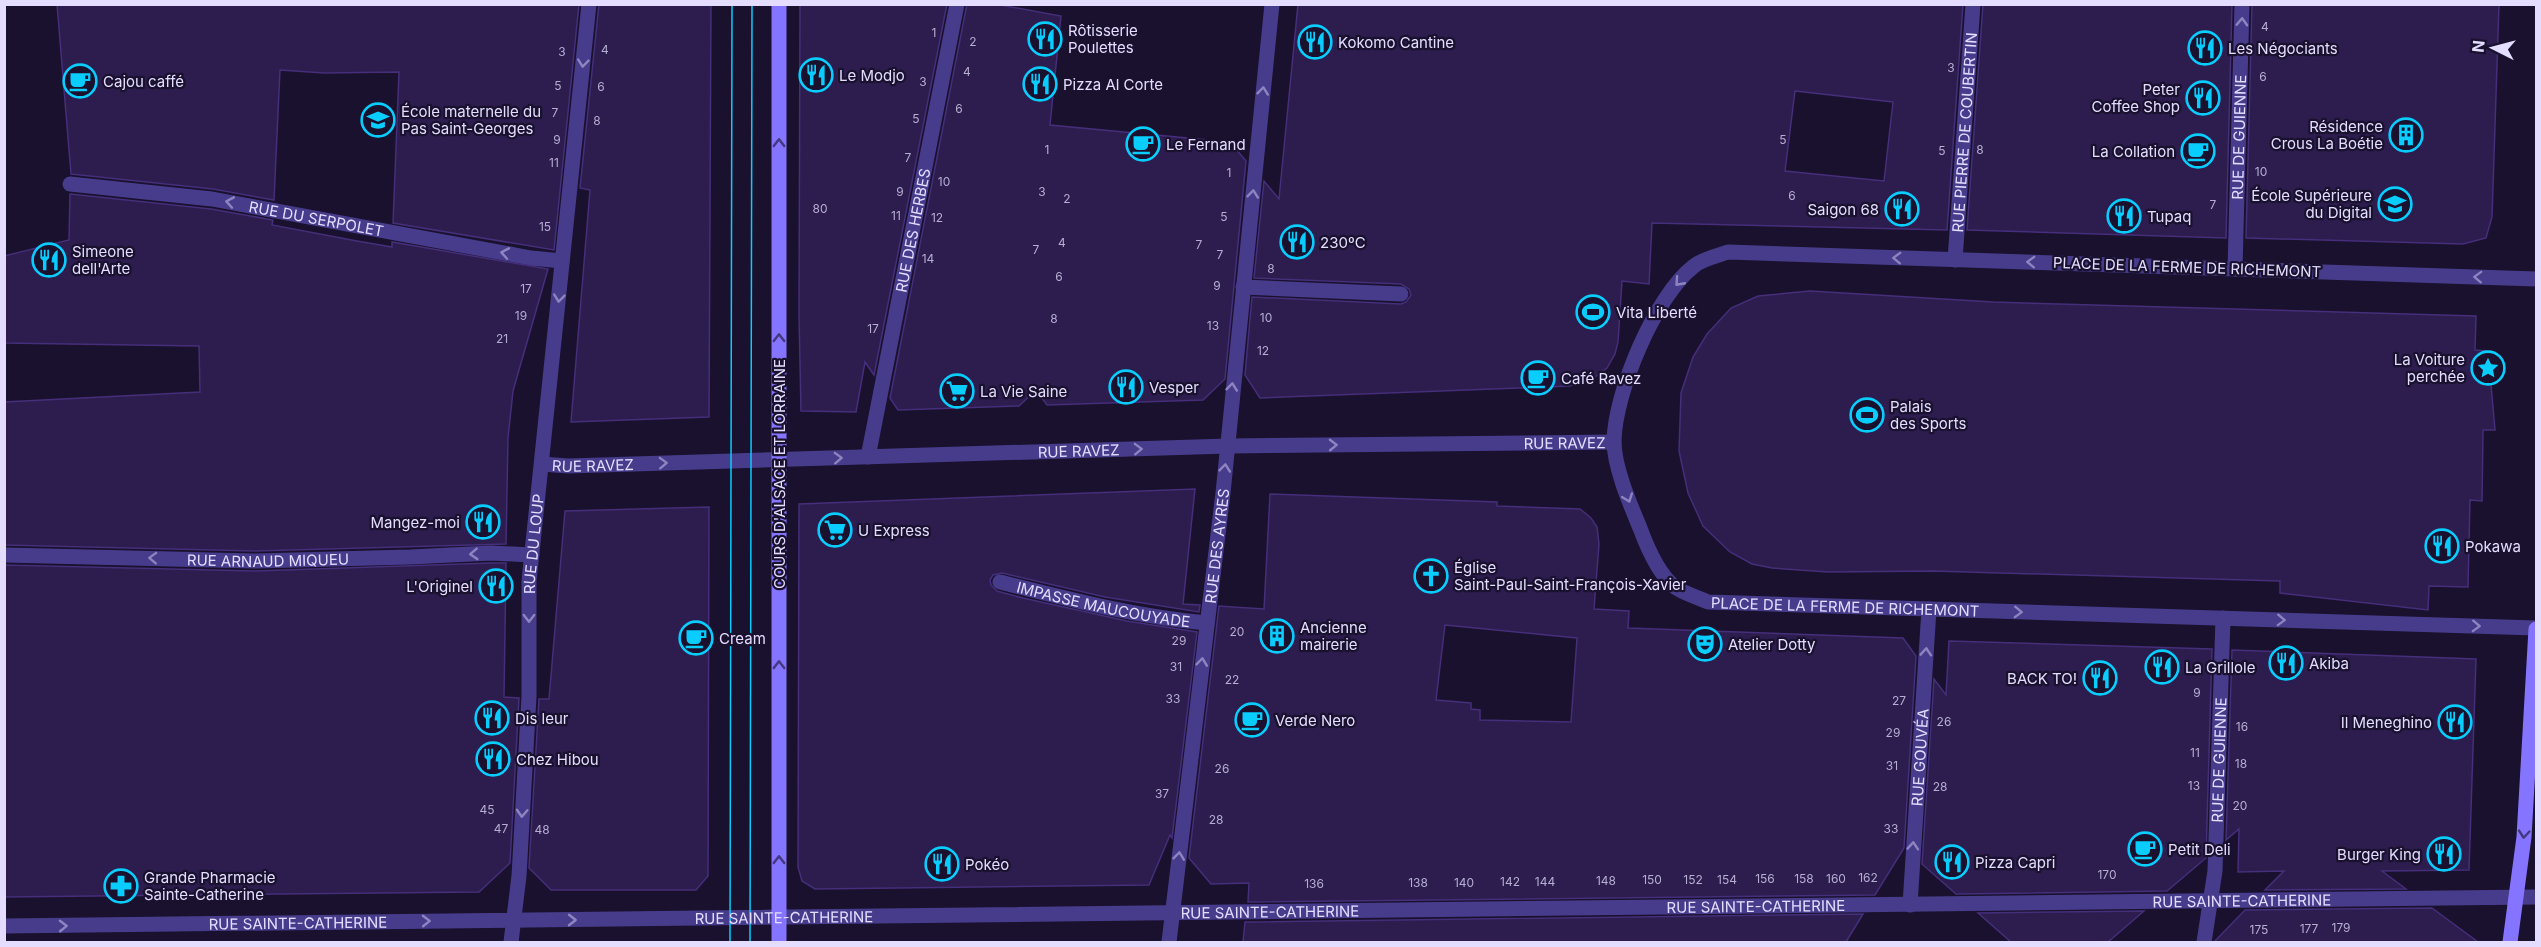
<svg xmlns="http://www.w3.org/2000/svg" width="2541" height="947" font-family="Inter,sans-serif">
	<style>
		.building { fill: #2c1d4e; stroke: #452e7a; stroke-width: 1.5; fill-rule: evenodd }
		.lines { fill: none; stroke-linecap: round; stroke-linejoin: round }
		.lane { stroke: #473c8c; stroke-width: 15 }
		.street { stroke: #473c8c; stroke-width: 15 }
		.secondary { stroke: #8574ff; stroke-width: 15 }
		.tram { stroke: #09cdff; stroke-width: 1.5 }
		.oneway { stroke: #8e84c0 }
		.oneway2 { stroke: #443981 }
		.labels { text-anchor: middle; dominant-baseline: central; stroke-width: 4.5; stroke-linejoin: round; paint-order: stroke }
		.number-label { font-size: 12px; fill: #b6add3 }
		.poi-label { font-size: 15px; fill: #e4ddff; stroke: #19112d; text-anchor: start }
		.street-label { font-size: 15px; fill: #e4ddff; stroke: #19112d }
	</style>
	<rect width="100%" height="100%" fill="#19112d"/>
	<path class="building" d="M57 4H579L554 250 393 223 399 72 324 73 280 70 274 200 213 189 71 174Z
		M599 4H711L709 417 571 422 590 190 580 188Z
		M800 4H947L874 375 865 362 856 412 801 411 799 316Z
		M967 4H995L1061 16 1050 125 1230 142 1246 161 1225 379 1203 400 1047 405 1036 390 1019 406 898 410 890 398Z
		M1298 4H1963L1947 230 1652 223 1649 284 1622 281 1618 342 1615 354 1607 368 1591 380 1570 386 1260 398 1245 375 1252 297 1401 304 1406 302 1411 295 1409 289 1401 284 1254 278 1264 181 1279 199ZM1795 91 1893 102 1884 181 1785 171Z
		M1983 4H2232L2226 238 1967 230Z
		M2252 4H2499L2492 217 2486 238 2463 244 2246 238Z
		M70 194 211 209 273 220 272 225 357 241 392 247V242L548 269 513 391 508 438 506 544 255 551 4 545V402L200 392 199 346 4 343V256L69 240Z
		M1810 291 1993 302 2476 316 2475 350 2488 351 2495 430H2483L2482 501 2470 500 2468 587 2429 586 2428 610 2280 593V581L1933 571 1828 572 1772 568 1752 564 1730 552 1703 526 1688 493 1679 451 1681 393 1693 357 1707 334 1731 308 1758 296Z
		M1195 489 1183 604 1200 605 1199 612 1105 597 1002 573 993 575 990 580 991 585 997 591 1023 598 1127 621 1197 632 1172 838 1170 835 1149 885 815 889 802 881 798 867 799 504Z
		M1270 494 1497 502V506L1580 509 1591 518 1597 527 1599 544 1594 609 1629 611 1628 628 1903 638 1916 656 1904 848 1875 895 1248 902 1249 883 1211 884 1189 858 1219 606 1264 609ZM1445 625 1577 638 1571 722 1480 720V710L1471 709V703L1436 700Z
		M709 507 708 876 696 890H551L529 868 539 699H549L565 511Z
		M491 563H506L504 697 519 698 510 863 479 892 4 897V565L255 571Z
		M1949 641 2212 649 2206 858 2167 891 1956 894 1922 864 1934 679 1946 695Z
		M2232 650 2476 659 2469 870 2382 871 2406 889 2265 890 2284 871 2238 872 2239 829 2226 840Z
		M2432 908 2478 942H2214L2245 910Z
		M2144 911 2108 942H2011L1978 913Z
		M1863 914 1846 942H1243L1245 922Z"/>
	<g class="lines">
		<g class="lane">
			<path d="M1243 287 1401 294"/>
			<path id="s1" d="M1000 582C1068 599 1137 617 1207 623"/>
		</g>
		<g class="street">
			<path id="s2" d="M70 184 212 199 531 258 562 261"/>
			<path id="s3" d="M1955 260 1973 4"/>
			<path id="s4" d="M2235 269 2242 4"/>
			<path id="s5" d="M2536 279 1728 252C1717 256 1702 259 1694 266 1655 296 1615 392 1614 441 1614 467 1630 504 1640 528 1647 547 1658 574 1675 587 1683 593 1697 597 1708 602L2536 628"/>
			<path id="s6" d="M868 457 957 4"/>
			<path id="s7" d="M542 464 568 466 1228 446 1614 442"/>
			<path id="s8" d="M4 555 255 561 410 557 491 553 532 555"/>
			<path id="s9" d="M1910 905 1929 609"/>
			<path id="s10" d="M4 926 2536 897"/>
			<path id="s11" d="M511 942 519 876 529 696V581L589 4"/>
			<path id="s12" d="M1169 942 1223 493 1272 4"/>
			<path id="s13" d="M2204 942 2215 871 2223 618"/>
		</g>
		<path class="secondary" d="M779 942V4
			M2510 942 2524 837 2536 629"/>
		<path class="tram" d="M730 942 732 4
			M750 942 752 4"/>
	</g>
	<defs><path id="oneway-chevron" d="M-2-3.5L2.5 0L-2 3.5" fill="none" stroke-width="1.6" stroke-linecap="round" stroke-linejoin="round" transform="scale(1.5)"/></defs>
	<g class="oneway">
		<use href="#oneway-chevron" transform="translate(2242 22) rotate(-88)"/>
		<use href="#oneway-chevron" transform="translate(583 63) rotate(96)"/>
		<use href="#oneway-chevron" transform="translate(1263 91) rotate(-84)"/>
		<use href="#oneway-chevron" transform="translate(1253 194) rotate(-84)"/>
		<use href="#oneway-chevron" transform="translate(230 202) rotate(-170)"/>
		<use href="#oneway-chevron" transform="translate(505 253) rotate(-170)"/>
		<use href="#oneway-chevron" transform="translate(1897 258) rotate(-178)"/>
		<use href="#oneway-chevron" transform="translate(2031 262) rotate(-178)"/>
		<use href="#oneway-chevron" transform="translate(2478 277) rotate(-178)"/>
		<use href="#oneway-chevron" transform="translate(1679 282) rotate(132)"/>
		<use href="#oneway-chevron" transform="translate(559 298) rotate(96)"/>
		<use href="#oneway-chevron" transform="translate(1232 387) rotate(-84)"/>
		<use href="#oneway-chevron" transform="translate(1333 445) rotate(-1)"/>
		<use href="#oneway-chevron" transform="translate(1138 449) rotate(-2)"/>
		<use href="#oneway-chevron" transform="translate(838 458) rotate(-2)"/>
		<use href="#oneway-chevron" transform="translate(663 463) rotate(-2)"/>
		<use href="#oneway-chevron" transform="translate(1225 468) rotate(-84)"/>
		<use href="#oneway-chevron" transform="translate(1628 498) rotate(70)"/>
		<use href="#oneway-chevron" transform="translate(474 554) rotate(177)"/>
		<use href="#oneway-chevron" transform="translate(153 558) rotate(-178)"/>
		<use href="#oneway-chevron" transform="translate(2018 612) rotate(2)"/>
		<use href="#oneway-chevron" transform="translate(529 618) rotate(90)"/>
		<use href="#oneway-chevron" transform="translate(2281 620) rotate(2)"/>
		<use href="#oneway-chevron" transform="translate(2476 626) rotate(2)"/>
		<use href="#oneway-chevron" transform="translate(1926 652) rotate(-86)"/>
		<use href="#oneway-chevron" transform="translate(1202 662) rotate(-83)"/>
		<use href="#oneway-chevron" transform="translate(522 813) rotate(93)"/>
		<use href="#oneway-chevron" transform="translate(1913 846) rotate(-86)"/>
		<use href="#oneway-chevron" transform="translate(1179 856) rotate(-83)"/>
		<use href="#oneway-chevron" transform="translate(572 920)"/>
		<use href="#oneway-chevron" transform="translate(426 921) rotate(-1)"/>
		<use href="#oneway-chevron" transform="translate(63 926) rotate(-1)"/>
	</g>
	<g class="oneway2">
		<use href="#oneway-chevron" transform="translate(779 143) rotate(-90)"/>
		<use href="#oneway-chevron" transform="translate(779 338) rotate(-90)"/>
		<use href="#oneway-chevron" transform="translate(779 665) rotate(-90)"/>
		<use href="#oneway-chevron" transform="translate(2524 834) rotate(95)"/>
		<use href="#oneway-chevron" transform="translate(779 860) rotate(-90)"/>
	</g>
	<defs>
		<g id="restaurant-ring" transform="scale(1.725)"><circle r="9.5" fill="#19112d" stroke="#09cdff" stroke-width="1.5"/><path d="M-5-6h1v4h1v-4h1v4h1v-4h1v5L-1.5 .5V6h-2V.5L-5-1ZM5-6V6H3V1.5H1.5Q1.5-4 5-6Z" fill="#09cdff"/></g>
		<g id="cafe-ring" transform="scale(1.725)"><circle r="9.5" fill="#19112d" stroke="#09cdff" stroke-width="1.5"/><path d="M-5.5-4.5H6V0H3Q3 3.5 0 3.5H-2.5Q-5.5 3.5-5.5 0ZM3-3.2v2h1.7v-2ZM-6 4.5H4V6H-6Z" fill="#09cdff"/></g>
		<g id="school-ring" transform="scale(1.725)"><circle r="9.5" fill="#19112d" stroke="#09cdff" stroke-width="1.5"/><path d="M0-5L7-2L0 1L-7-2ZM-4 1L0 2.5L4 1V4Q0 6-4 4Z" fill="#09cdff"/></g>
		<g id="building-ring" transform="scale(1.725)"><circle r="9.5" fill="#19112d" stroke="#09cdff" stroke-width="1.5"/><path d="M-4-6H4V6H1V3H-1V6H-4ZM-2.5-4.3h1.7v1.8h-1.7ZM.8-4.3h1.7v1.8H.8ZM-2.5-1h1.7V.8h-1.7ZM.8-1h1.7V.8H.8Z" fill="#09cdff"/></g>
		<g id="university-ring" transform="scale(1.725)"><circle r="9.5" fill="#19112d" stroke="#09cdff" stroke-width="1.5"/><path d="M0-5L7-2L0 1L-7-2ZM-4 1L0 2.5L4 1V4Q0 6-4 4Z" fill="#09cdff"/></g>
		<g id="stadium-ring" transform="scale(1.725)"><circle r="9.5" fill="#19112d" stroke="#09cdff" stroke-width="1.5"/><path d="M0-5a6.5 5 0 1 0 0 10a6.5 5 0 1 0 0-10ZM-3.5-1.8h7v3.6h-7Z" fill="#09cdff"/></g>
		<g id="sight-ring" transform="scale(1.725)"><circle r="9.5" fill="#19112d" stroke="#09cdff" stroke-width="1.5"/><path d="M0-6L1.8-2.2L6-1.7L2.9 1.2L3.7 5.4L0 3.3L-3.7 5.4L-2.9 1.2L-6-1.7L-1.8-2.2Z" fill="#09cdff"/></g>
		<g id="supermarket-ring" transform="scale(1.725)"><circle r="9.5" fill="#19112d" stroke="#09cdff" stroke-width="1.5"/><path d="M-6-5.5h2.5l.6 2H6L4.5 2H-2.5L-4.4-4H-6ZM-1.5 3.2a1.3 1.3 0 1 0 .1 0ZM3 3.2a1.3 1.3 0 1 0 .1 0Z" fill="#09cdff"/></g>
		<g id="church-ring" transform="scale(1.725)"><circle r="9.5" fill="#19112d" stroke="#09cdff" stroke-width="1.5"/><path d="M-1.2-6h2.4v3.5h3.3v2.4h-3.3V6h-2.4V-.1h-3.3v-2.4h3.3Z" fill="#09cdff"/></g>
		<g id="theatre-ring" transform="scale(1.725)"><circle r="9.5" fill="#19112d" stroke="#09cdff" stroke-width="1.5"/><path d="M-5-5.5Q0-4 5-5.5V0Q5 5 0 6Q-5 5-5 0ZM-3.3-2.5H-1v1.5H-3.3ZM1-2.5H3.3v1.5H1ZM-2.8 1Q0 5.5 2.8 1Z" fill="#09cdff"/></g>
		<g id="pharmacy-ring" transform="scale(1.725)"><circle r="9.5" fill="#19112d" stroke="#09cdff" stroke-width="1.5"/><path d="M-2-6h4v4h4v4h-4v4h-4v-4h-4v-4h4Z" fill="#09cdff"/></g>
	</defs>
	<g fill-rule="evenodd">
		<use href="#restaurant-ring" x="1045" y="39"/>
		<use href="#restaurant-ring" x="1315" y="42"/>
		<use href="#restaurant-ring" x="2205" y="48"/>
		<use href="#restaurant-ring" x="816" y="75"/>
		<use href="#cafe-ring" x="80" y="81"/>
		<use href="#restaurant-ring" x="1040" y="84"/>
		<use href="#restaurant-ring" x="2203" y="98"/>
		<use href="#school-ring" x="378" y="120"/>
		<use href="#building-ring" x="2406" y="135"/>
		<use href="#cafe-ring" x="1143" y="144"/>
		<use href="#cafe-ring" x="2198" y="151"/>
		<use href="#university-ring" x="2395" y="204"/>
		<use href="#restaurant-ring" x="1902" y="209"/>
		<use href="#restaurant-ring" x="2124" y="216"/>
		<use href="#restaurant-ring" x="1297" y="242"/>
		<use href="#restaurant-ring" x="49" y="260"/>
		<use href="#stadium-ring" x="1593" y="312"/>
		<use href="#sight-ring" x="2488" y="368"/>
		<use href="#cafe-ring" x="1538" y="378"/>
		<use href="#restaurant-ring" x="1126" y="387"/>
		<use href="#supermarket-ring" x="957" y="391"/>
		<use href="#stadium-ring" x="1867" y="415"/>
		<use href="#restaurant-ring" x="483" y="522"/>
		<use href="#supermarket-ring" x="835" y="530"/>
		<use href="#restaurant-ring" x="2442" y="546"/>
		<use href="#church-ring" x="1431" y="576"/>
		<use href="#restaurant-ring" x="496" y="586"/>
		<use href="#building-ring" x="1277" y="636"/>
		<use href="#cafe-ring" x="696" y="638"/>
		<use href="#theatre-ring" x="1705" y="644"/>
		<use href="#restaurant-ring" x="2286" y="663"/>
		<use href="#restaurant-ring" x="2162" y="667"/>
		<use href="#restaurant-ring" x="2100" y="678"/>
		<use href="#restaurant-ring" x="492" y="718"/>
		<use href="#cafe-ring" x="1252" y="720"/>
		<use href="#restaurant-ring" x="2455" y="722"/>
		<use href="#restaurant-ring" x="493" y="759"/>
		<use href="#cafe-ring" x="2145" y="849"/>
		<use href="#restaurant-ring" x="2444" y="854"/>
		<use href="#restaurant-ring" x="1952" y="862"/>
		<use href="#restaurant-ring" x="942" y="864"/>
		<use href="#pharmacy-ring" x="121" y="886"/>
	</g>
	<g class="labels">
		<g class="number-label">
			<text x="2265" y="26">4</text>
			<text x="934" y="32">1</text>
			<text x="973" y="41">2</text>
			<text x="605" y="49">4</text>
			<text x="562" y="51">3</text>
			<text x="1951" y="67">3</text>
			<text x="967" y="71">4</text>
			<text x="2263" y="76">6</text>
			<text x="923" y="81">3</text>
			<text x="558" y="85">5</text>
			<text x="601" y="86">6</text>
			<text x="959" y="108">6</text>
			<text x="555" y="112">7</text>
			<text x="916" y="118">5</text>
			<text x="597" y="120">8</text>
			<text x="557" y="139">9</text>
			<text x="1783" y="139">5</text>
			<text x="1047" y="149">1</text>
			<text x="1980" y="149">8</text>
			<text x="1942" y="150">5</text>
			<text x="908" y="157">7</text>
			<text x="554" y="162">11</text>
			<text x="2261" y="171">10</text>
			<text x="1229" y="172">1</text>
			<text x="944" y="181">10</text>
			<text x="900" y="191">9</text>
			<text x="1042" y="191">3</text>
			<text x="1792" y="195">6</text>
			<text x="1067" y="198">2</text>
			<text x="2213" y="204">7</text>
			<text x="820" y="208">80</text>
			<text x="896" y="215">11</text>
			<text x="1224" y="216">5</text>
			<text x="937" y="217">12</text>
			<text x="545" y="226">15</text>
			<text x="1062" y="242">4</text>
			<text x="1199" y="244">7</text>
			<text x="1036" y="249">7</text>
			<text x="1220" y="254">7</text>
			<text x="928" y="258">14</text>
			<text x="1271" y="268">8</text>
			<text x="1059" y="276">6</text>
			<text x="1217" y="285">9</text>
			<text x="526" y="288">17</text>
			<text x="521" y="315">19</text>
			<text x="1266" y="317">10</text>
			<text x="1054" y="318">8</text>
			<text x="1213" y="325">13</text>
			<text x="873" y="328">17</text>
			<text x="502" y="338">21</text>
			<text x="1263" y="350">12</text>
			<text x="1237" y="631">20</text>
			<text x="1179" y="640">29</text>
			<text x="1176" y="666">31</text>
			<text x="1232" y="679">22</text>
			<text x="2197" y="692">9</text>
			<text x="1173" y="698">33</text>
			<text x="1899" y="700">27</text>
			<text x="1944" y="721">26</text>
			<text x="2242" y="726">16</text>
			<text x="1893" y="732">29</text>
			<text x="2195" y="752">11</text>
			<text x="2241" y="763">18</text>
			<text x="1892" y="765">31</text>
			<text x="1222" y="768">26</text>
			<text x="2194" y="785">13</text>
			<text x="1940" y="786">28</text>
			<text x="1162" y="793">37</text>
			<text x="2240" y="805">20</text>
			<text x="487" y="809">45</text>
			<text x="1216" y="819">28</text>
			<text x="501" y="828">47</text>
			<text x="1891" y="828">33</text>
			<text x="542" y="829">48</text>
			<text x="2107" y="874">170</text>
			<text x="1868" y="877">162</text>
			<text x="1765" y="878">156</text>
			<text x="1804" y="878">158</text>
			<text x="1836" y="878">160</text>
			<text x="1652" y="879">150</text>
			<text x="1693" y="879">152</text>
			<text x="1727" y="879">154</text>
			<text x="1606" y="880">148</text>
			<text x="1510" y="881">142</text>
			<text x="1545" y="881">144</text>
			<text x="1418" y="882">138</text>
			<text x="1464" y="882">140</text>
			<text x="1314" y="883">136</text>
			<text x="2341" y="927">179</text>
			<text x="2309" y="928">177</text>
			<text x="2259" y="929">175</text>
		</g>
		<g class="poi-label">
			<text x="1068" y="30">Rôtisserie<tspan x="1068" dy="17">Poulettes</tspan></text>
			<text x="1338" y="42">Kokomo Cantine</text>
			<text x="2228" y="48">Les Négociants</text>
			<text x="839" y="75">Le Modjo</text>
			<text x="103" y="81">Cajou caffé</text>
			<text x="1063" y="84">Pizza Al Corte</text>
			<text x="2180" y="89" text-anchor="end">Peter<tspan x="2180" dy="17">Coffee Shop</tspan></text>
			<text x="401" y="111">École maternelle du<tspan x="401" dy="17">Pas Saint-Georges</tspan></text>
			<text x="2383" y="126" text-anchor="end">Résidence<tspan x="2383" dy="17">Crous La Boétie</tspan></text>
			<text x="1166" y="144">Le Fernand</text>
			<text x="2175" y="151" text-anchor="end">La Collation</text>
			<text x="2372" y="195" text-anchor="end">École Supérieure<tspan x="2372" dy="17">du Digital</tspan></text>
			<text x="1879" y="209" text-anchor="end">Saigon 68</text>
			<text x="2147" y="216">Tupaq</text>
			<text x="1320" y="242">230ºC</text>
			<text x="72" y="251">Simeone<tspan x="72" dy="17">dell'Arte</tspan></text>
			<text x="1616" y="312">Vita Liberté</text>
			<text x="2465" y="359" text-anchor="end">La Voiture<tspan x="2465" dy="17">perchée</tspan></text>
			<text x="1561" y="378">Café Ravez</text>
			<text x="1149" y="387">Vesper</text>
			<text x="980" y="391">La Vie Saine</text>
			<text x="1890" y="406">Palais<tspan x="1890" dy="17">des Sports</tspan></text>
			<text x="460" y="522" text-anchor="end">Mangez-moi</text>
			<text x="858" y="530">U Express</text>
			<text x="2465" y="546">Pokawa</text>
			<text x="1454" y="567">Église<tspan x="1454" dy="17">Saint-Paul-Saint-François-Xavier</tspan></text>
			<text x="473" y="586" text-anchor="end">L'Originel</text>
			<text x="1300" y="627">Ancienne<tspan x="1300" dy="17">mairerie</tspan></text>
			<text x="719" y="638">Cream</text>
			<text x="1728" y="644">Atelier Dotty</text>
			<text x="2309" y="663">Akiba</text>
			<text x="2185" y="667">La Grillole</text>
			<text x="2077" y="678" text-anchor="end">BACK TO!</text>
			<text x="515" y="718">Dis leur</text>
			<text x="1275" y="720">Verde Nero</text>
			<text x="2432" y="722" text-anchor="end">Il Meneghino</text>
			<text x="516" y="759">Chez Hibou</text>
			<text x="2168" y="849">Petit Deli</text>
			<text x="2421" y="854" text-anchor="end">Burger King</text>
			<text x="1975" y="862">Pizza Capri</text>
			<text x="965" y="864">Pokéo</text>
			<text x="144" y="877">Grande Pharmacie<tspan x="144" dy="17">Sainte-Catherine</tspan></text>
		</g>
		<g class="street-label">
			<text stroke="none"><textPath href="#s3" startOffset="128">RUE PIERRE DE COUBERTIN</textPath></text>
			<text stroke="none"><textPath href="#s4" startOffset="132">RUE DE GUIENNE</textPath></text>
			<text stroke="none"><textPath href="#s2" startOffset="249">RUE DU SERPOLET</textPath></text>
			<text stroke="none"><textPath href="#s6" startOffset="231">RUE DES HERBES</textPath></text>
			<text transform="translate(2187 267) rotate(2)">PLACE DE LA FERME DE RICHEMONT</text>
			<text stroke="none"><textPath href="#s7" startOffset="1023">RUE RAVEZ</textPath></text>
			<text stroke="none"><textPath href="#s7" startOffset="537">RUE RAVEZ</textPath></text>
			<text stroke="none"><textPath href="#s7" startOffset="51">RUE RAVEZ</textPath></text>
			<text transform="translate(779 474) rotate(-90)">COURS D'ALSACE ET LORRAINE</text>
			<text stroke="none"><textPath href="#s11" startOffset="399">RUE DU LOUP</textPath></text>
			<text stroke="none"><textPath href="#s12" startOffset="399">RUE DES AYRES</textPath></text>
			<text stroke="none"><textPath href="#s8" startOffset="264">RUE ARNAUD MIQUEU</textPath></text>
			<text stroke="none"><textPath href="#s1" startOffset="106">IMPASSE MAUCOUYADE</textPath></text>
			<text stroke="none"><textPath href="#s5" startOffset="1376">PLACE DE LA FERME DE RICHEMONT</textPath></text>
			<text stroke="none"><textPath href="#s9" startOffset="148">RUE GOUVÉA</textPath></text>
			<text stroke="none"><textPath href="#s13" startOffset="183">RUE DE GUIENNE</textPath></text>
			<text stroke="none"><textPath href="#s10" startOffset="2238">RUE SAINTE-CATHERINE</textPath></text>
			<text stroke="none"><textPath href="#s10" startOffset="1752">RUE SAINTE-CATHERINE</textPath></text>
			<text stroke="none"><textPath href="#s10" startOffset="1266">RUE SAINTE-CATHERINE</textPath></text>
			<text stroke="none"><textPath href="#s10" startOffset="780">RUE SAINTE-CATHERINE</textPath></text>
			<text stroke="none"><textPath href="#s10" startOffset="294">RUE SAINTE-CATHERINE</textPath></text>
		</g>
	</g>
	<rect width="2541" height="947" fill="none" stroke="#e4ddff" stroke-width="12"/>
	<g transform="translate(2493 48) rotate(276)" stroke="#19112d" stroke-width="4.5" paint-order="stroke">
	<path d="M0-4.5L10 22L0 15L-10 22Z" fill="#e4ddff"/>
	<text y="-9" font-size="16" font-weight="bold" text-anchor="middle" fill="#e4ddff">N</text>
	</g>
</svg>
